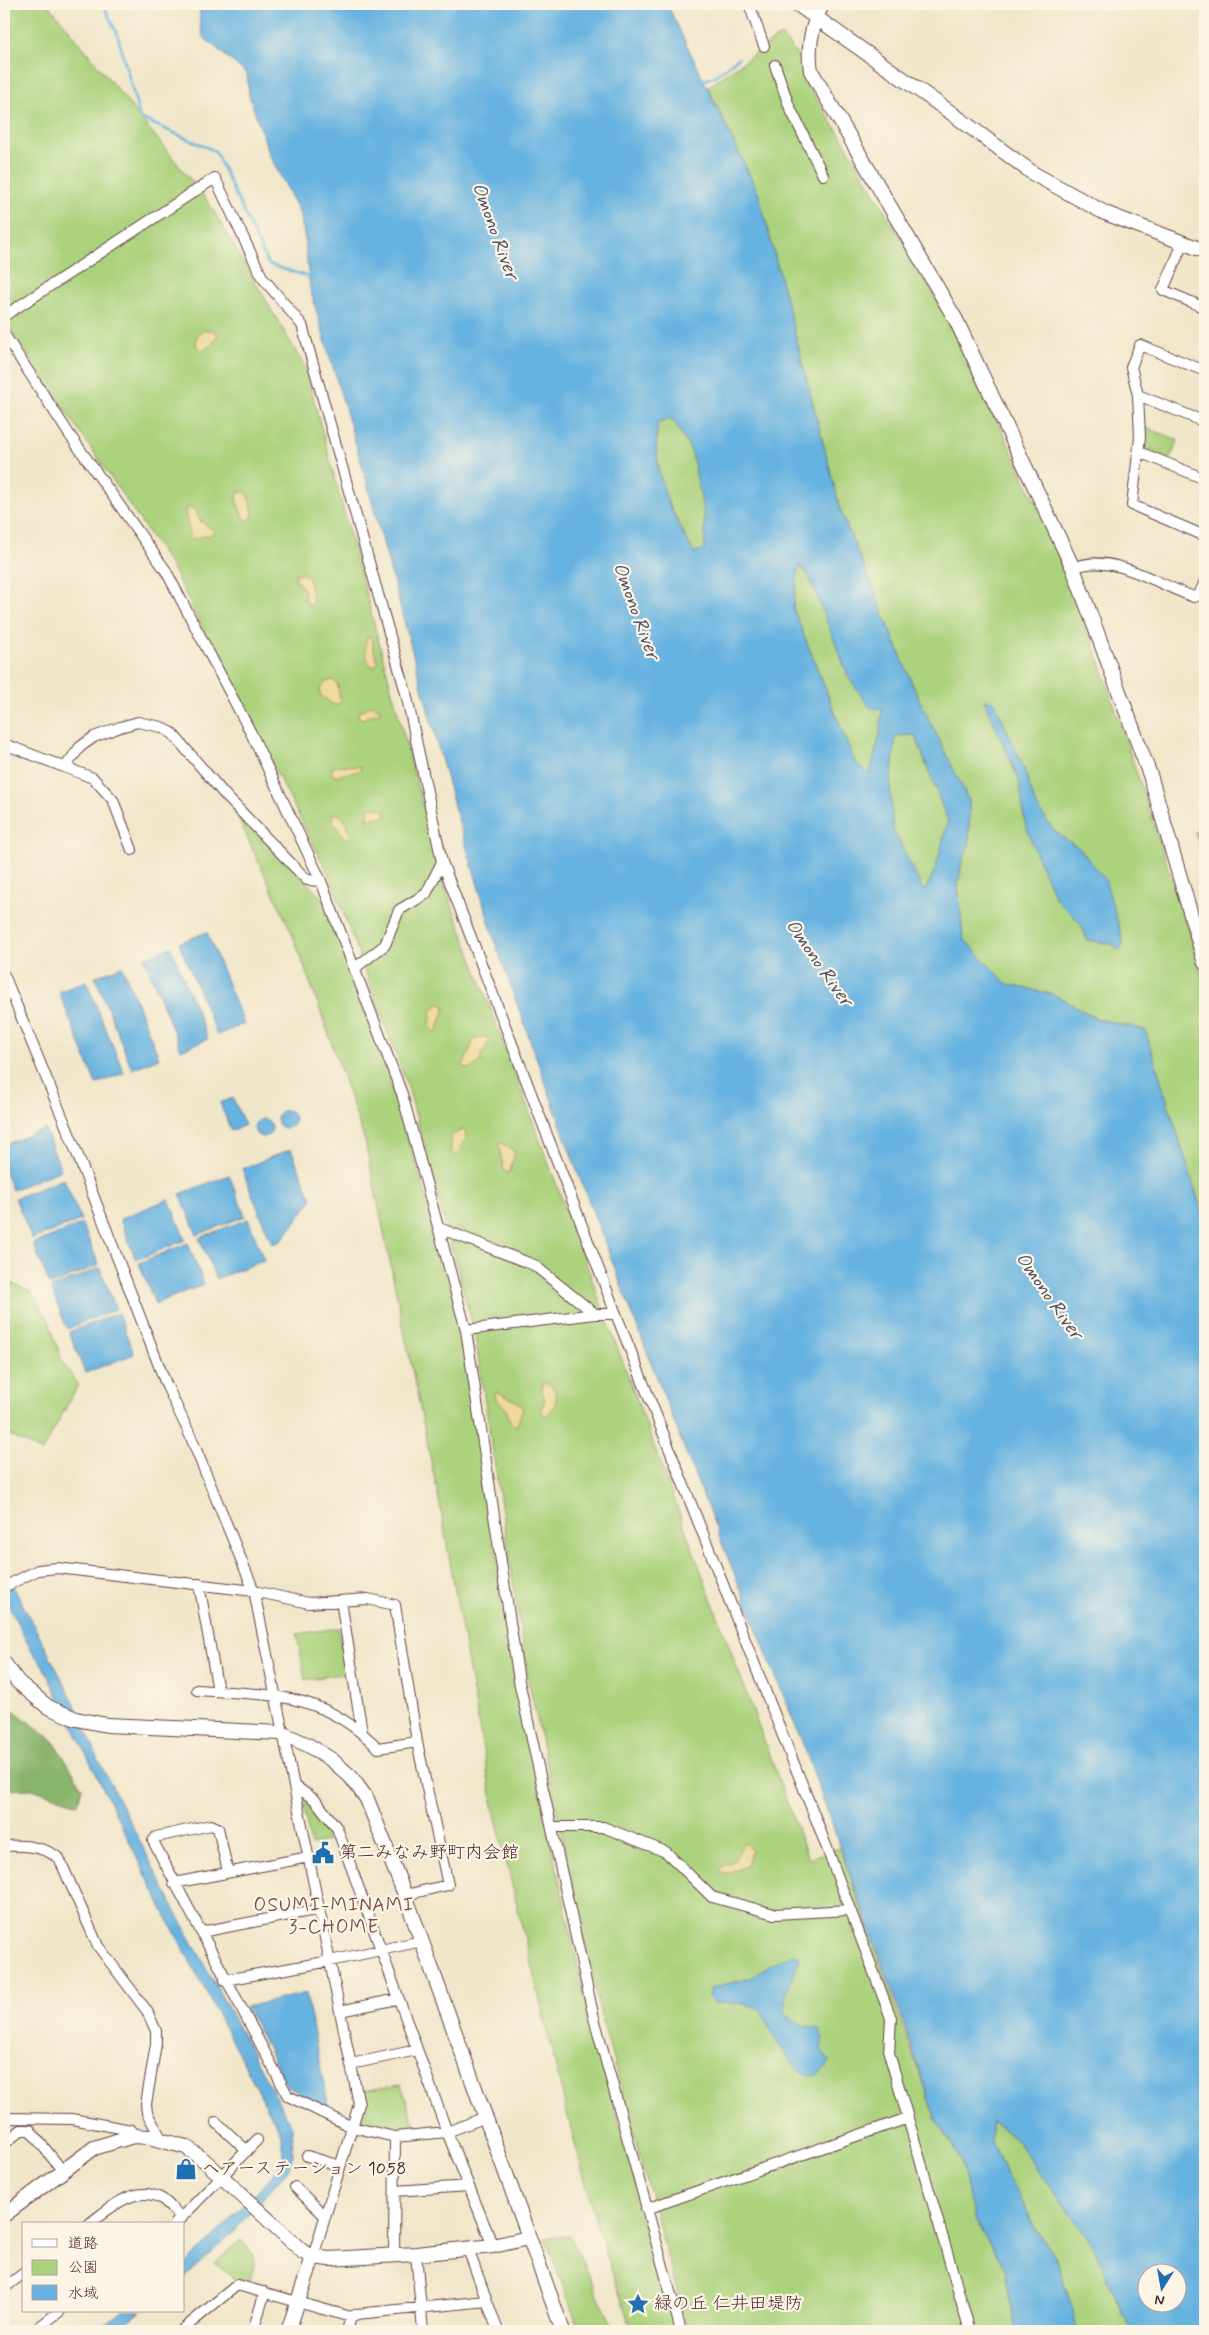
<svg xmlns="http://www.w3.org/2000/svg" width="1209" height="2335" font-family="Mynerve,'Klee One',sans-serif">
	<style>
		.green { fill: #abd27d; stroke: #7a7854 }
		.forest { fill: #88b46c; stroke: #696a4c }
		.sand { fill: #eeda9e; stroke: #9c7c64 }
		.water { fill: #66b2e0; stroke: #586886; fill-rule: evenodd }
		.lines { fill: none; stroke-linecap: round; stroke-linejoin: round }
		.stream { stroke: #66b2e0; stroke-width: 2.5 }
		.street-casing { stroke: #633d43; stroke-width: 12 }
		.secondary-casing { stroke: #633d43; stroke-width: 16 }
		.street { stroke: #fff; stroke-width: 10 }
		.secondary { stroke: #fff; stroke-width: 14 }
		.labels { text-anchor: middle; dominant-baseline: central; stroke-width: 4.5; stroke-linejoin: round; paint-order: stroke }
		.poi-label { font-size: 18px; fill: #4a1f2b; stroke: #fcf5e5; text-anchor: start }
		.water-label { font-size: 19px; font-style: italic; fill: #54526a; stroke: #fcf5e5 }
		.neighbourhood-label { font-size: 19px; letter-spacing: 1px; fill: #794d4a; stroke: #fcf5e5 }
	</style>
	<rect width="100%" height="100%" fill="#fcf5e5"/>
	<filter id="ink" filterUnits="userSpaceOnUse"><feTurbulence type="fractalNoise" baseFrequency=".02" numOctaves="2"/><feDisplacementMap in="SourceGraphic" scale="10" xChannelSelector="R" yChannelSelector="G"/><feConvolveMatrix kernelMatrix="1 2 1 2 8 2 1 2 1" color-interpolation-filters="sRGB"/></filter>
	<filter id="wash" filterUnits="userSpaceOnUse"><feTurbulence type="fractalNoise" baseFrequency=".0096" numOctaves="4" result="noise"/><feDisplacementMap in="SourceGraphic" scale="20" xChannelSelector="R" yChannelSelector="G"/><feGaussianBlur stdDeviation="1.12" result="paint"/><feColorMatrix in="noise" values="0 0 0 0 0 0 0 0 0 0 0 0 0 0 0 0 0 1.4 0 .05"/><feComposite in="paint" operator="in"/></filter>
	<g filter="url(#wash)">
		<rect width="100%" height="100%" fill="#f0e6c9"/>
		<path class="green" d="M4 4H48L207 200 305 367 443 881 808 1858 840 1848 935 2118 961 2160 975 2220 1005 2268 1015 2331H688L601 2016 528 1678 474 1330 409 1090 330 877 171 566 4 320Z
			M781 35 801 60 809 87 844 141 953 327 1072 579 1193 942 1205 987V1222L1145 1030 1098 1019 1055 995 1006 984 963 938 958 885 962 862 969 845V801L917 695 841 512 759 195 708 87Z
			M673 419 692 453 704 514 705 549 694 553 662 490 655 443 658 422Z
			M1144 427 1178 440 1170 459 1142 448Z
			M798 565 809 576 882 709 880 734 870 774 855 763 793 608Z
			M896 735H915L948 821 936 868 924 892 893 829 890 790Z
			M233 807 323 899 336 927 387 1071 426 1195 463 1331 517 1683 586 2004 677 2331H632L600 2236 569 2121 493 1806 440 1505 365 1141 321 1012 291 931Z
			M1205 828V863L1195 832Z
			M7 1281 31 1292 49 1321 62 1361 78 1385 42 1452 4 1432V1286Z
			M338 1628 346 1673 305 1680 297 1634Z
			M310 1801 329 1826 335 1839 311 1845 303 1806Z
			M401 2085 416 2130 387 2128 363 2122 360 2116 364 2104 362 2091Z
			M991 2121 1013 2136 1093 2245 1131 2331H1077L1073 2311 1056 2257 1035 2229 1018 2192 1006 2176 991 2139Z
			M570 2236 615 2331H580L545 2238Z
			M241 2240C257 2259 257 2259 249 2283L234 2279 215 2263Z"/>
		<path class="forest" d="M4 1703 53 1740 82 1787 78 1804 32 1789 4 1790Z"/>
		<path class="sand" d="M203 330H212L218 334C214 344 210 348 200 350L196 345 197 336Z
			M242 492 247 493 253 512 252 519 246 520C240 513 235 502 238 493Z
			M190 507 196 511 201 522 214 530V533L210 535 191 539 185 514 186 509Z
			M301 573 308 576 313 601 309 604 305 601V591L296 580 295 574Z
			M367 636 373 639V648L378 662 376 666H370C366 657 364 645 367 636Z
			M333 680 337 683 341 702 339 704H332L320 695V689L326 682Z
			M372 705 380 709V712L362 719 358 717 359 712Z
			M340 765 361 767 360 771 335 776 332 774V768Z
			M376 807 386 811 385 817H375L368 821 369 808Z
			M333 813C345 814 348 826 351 836L347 839C340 835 338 827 332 821Z
			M440 1004 444 1005 445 1008 437 1032 433 1031 430 1024 432 1008Z
			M485 1037 489 1038C487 1048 481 1053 480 1062L470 1069 463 1067 474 1039Z
			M462 1130 465 1131 466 1138 456 1155 451 1154V1136Z
			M500 1142 515 1152 510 1171 507 1173 504 1171C503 1162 498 1151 500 1142Z
			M543 1383C561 1384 559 1409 545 1416L541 1410 545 1399 541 1389Z
			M497 1392 518 1402 523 1409 517 1425 514 1426C505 1416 511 1409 496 1400L495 1394Z
			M744 1842 752 1850 747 1866 724 1874 719 1872 721 1867 734 1861Z"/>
		<path class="water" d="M200 4H667L759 195 841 512 917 695 969 801V845L962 862 958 885 963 938 1007 984 1055 995 1097 1019 1145 1030 1205 1222V2331H1131L1093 2245 1013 2136 991 2121V2139L1006 2176 1018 2192 1035 2229 1056 2257 1073 2311 1077 2331H1015L1005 2268 975 2220 961 2160 935 2118 901 2015 806 1752 691 1466 576 1168 497 948 454 806 365 476 310 289 304 234 299 211 270 156 249 95 247 74 203 37 200 24ZM673 419 692 453 704 514 705 549 694 553C669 510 651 473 658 422ZM799 565 809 576 849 678 870 708 882 709 880 734 870 774 855 763 793 608ZM915 735 948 821 936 868 924 892 893 829 890 790 896 736ZM1146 2272H1176V2302H1146Z
			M984 700 994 701 1024 768 1035 803 1053 830 1080 849 1105 879 1122 937 1123 944 1119 950 1112 944 1087 940 1081 924 1056 899 1040 864 1025 823 1019 780Z
			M207 932 244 1024 217 1035 179 943Z
			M171 947 208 1039 181 1050 144 958Z
			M122 966 159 1058 132 1069 95 977Z
			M86 981 124 1073 96 1084 59 992Z
			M233 1098 245 1125 231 1131 220 1103Z
			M277 1119a9 9 0 1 1 18 0a9 9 0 1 1-18 0Z
			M254 1128a9 9 0 1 1 18 0a9 9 0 1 1-18 0Z
			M45 1129 61 1170 12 1190 4 1169V1145Z
			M291 1149 312 1200 281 1241 272 1244 242 1169Z
			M229 1175 245 1216 197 1235 180 1194Z
			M64 1179 81 1220 32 1239 15 1198Z
			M169 1199 185 1240 136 1260 120 1219Z
			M248 1219 264 1260 216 1279 199 1238Z
			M82 1224 99 1265 50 1285 33 1244Z
			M188 1243 204 1284 155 1304 139 1263Z
			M100 1268 116 1309 67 1329 51 1288Z
			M118 1313 134 1354 85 1373 69 1332Z
			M4 1569 74 1702 102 1767 172 1904 292 2127 293 2155 288 2170 232 2233 184 2278V2265L224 2226 278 2169 283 2156 281 2134 165 1914 43 1666 30 1648 4 1597Z
			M793 1954 798 1955 799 1960 785 1998V2012L800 2024 819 2029 823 2038 821 2050 829 2061C806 2108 771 2030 762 2012 749 1999 729 2005 713 2003L709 1996 711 1988 753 1977 771 1964Z
			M306 1993 329 2110 288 2087 246 2007Z
			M123 2311H141L115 2331H96Z"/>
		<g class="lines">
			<path class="stream" d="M103 4 117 33 140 118 215 151 268 264 309 277
				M702 81 715 76 738 58"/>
		</g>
	</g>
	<g filter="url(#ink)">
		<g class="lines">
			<g class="street-casing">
				<path id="street" d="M749 4 764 46
					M775 65 789 106 823 175
					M1183 243 1163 290 1205 308
					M4 316 215 178 262 277 302 325 406 693 442 862 616 1314 819 1827 891 2018 889 2053 970 2331
					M4 334 69 434 166 571 251 733 321 881 402 1094 466 1330 519 1681 594 2018 681 2331
					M1205 371 1140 345 1131 367 1138 395 1140 437 1132 505 1205 536
					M1138 395 1205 422
					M1139 452 1205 479
					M1073 568C1112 551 1158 585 1194 597L1199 595 1205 581
					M4 744 93 778 113 800 132 850
					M66 766 80 747 94 737 120 727 138 722 161 727 172 733 225 795 307 880 321 881
					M355 968 385 945 399 910 426 894 442 862
					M4 975 73 1143 166 1384 190 1435 254 1591 359 2104 313 2257
					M439 1228 534 1265 595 1314H616
					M466 1330 595 1314
					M199 1584 218 1691
					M4 1587 38 1570 57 1568 254 1591 309 1603 368 1599 395 1605 417 1742 448 1885 405 1895
					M341 1601 362 1732
					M197 1690C271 1695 321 1691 378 1748L417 1742
					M295 1786 315 1800 337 1828 447 2132 493 2246
					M552 1827H603L666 1852 712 1897 774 1914 850 1910
					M4 1846C24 1845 42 1846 59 1858L98 1946 147 2011 156 2031V2044L146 2104 147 2113 162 2140
					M228 1872 218 1828 211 1825 156 1837 153 1841 288 2096 352 2127 395 2137 447 2132 486 2117
					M174 1883 309 1857
					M201 1932 320 1909
					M225 1980 330 1961 422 1941
					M340 2011 398 1999
					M351 2064 417 2050
					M4 2118 72 2119 131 2130 138 2137
					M216 2122 247 2151
					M4 2144 21 2130H30L62 2170
					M307 2156 340 2166
					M295 2187 325 2216
					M395 2191 469 2186
					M646 2209 908 2118
					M89 2224C109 2209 135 2183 162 2199 169 2204 175 2212 182 2218
					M175 2224 257 2140
					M468 2249 498 2331
					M416 2254 423 2331
					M394 2255 395 2137
					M4 2288 24 2273
					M34 2331 60 2311
					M181 2331 237 2285 351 2317 357 2314 487 2301
					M253 2331 265 2292
					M347 2331 351 2317"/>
			</g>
			<g class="secondary-casing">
				<path id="secondary" d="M797 4 950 112 1034 174 1105 213 1205 251
					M822 4C812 27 807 46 811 71L956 320 1073 568 1150 775 1205 963
					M4 1663 18 1682 48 1707 76 1719 107 1725 281 1733 308 1745 332 1760 351 1777 367 1799 405 1895 563 2331
					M4 2215 94 2148 133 2136 149 2137 186 2147 205 2161 303 2252 313 2257 329 2259 416 2254 493 2246 528 2238
					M288 2331 313 2257"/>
			</g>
			<use href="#street" class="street"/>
			<use href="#secondary" class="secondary"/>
		</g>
	</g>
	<defs>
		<g id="civic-bare" transform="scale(1.725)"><path d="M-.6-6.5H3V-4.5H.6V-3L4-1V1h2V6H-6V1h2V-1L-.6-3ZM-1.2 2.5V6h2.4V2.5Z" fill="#1f6fb2" stroke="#fcf5e5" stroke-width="2.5" paint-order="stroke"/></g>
		<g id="shop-bare" transform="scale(1.725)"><path d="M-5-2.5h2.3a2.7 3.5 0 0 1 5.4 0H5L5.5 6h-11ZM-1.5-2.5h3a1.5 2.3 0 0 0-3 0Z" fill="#1f6fb2" stroke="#fcf5e5" stroke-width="2.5" paint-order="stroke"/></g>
		<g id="sight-bare" transform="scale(1.725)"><path d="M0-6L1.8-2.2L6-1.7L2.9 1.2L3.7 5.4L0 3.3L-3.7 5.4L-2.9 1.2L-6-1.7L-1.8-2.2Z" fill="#1f6fb2" stroke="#fcf5e5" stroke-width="2.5" paint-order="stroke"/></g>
	</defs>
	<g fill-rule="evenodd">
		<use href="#civic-bare" x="323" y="1853"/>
		<use href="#shop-bare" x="186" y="2169"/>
		<use href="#sight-bare" x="638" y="2304"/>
	</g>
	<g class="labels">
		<g class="poi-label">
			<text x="339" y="1853">第二みなみ野町内会館</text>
			<text x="202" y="2169">ヘアーステーション 1058</text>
			<text x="654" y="2304">緑の丘 仁井田堤防</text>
		</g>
		<g class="water-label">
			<text transform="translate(495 231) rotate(70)">Omono River</text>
			<text transform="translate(636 611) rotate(70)">Omono River</text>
			<text transform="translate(819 963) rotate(55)">Omono River</text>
			<text transform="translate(1049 1296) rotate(55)">Omono River</text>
		</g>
		<g class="neighbourhood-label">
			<text x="334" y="1905">OSUMI-MINAMI<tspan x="334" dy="22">3-CHOME</tspan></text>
		</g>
	</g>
	<rect width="1209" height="2335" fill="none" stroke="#fcf5e5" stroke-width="20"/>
	<rect x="22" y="2222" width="162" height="90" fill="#fcf5e5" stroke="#b59f9b"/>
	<rect x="32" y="2239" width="25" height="8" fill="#ffffff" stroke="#b59f9b"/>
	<text x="68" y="2248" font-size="15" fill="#4a1f2b">道路</text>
	<rect x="32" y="2260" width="25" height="15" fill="#abd27d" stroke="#b59f9b"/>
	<text x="68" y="2272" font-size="15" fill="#4a1f2b">公園</text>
	<rect x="32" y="2285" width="25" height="15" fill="#66b2e0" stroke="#b59f9b"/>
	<text x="68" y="2298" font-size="15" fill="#4a1f2b">水域</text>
	<g transform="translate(1162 2288) rotate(191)"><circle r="24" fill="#fcf5e5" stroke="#b59f9b"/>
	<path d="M0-4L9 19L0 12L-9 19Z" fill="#1f6fb2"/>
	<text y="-8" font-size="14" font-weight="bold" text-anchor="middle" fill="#4a1f2b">N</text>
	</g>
</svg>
